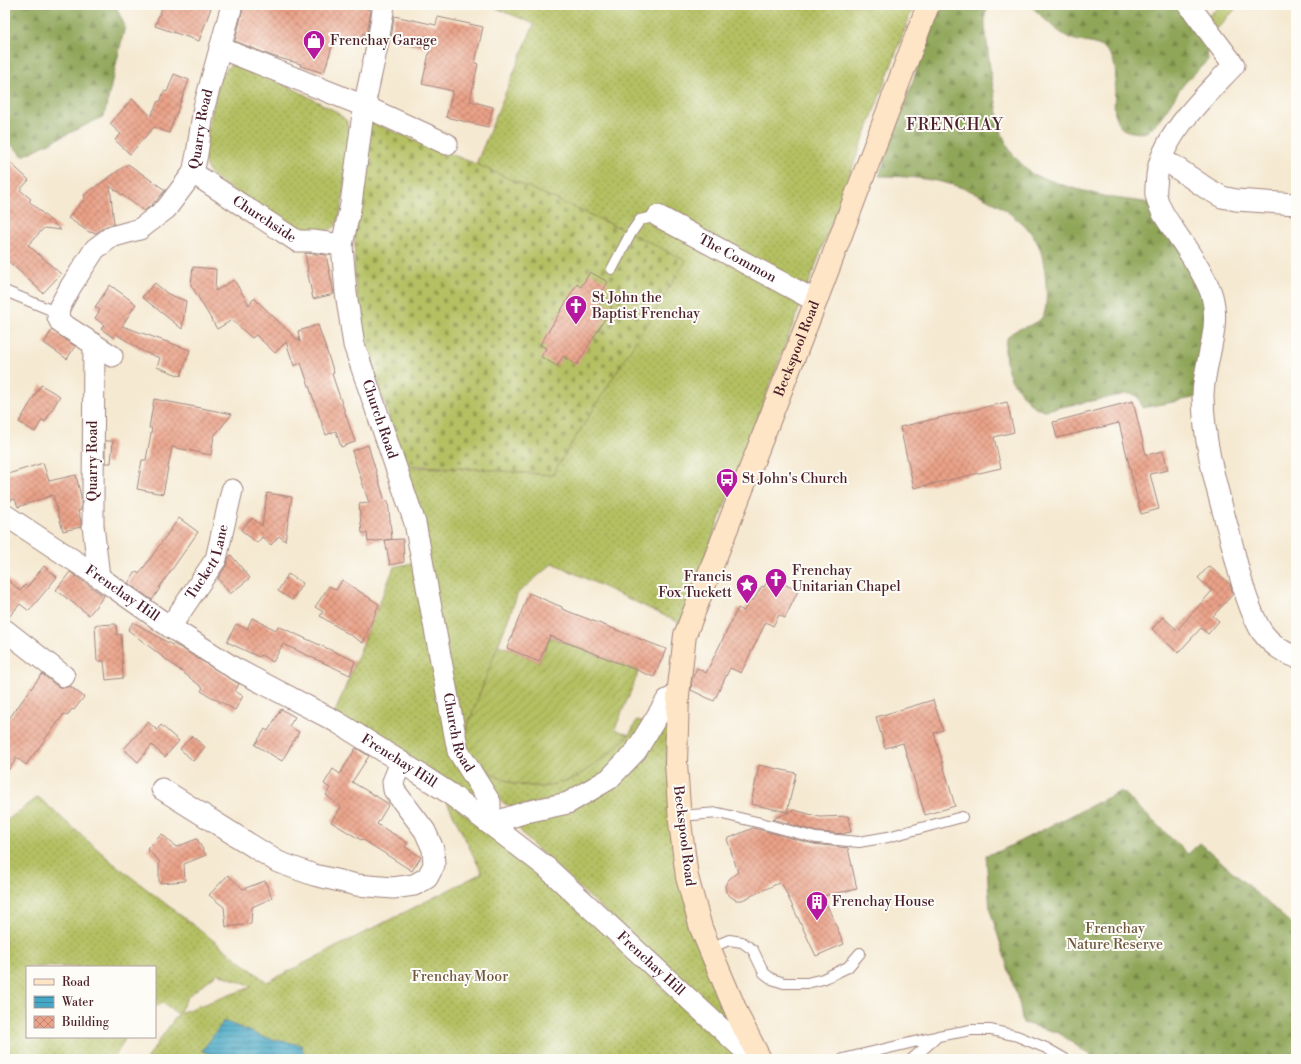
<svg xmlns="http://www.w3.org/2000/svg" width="1301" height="1064" font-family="'Libre Bodoni',serif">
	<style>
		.grass { fill: url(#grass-dots); stroke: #7f7046; fill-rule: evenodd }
		.forest { fill: url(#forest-firs); stroke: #6c6242 }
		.cemetery { fill: url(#cemetery-stones); stroke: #7f7046 }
		.garden { fill: url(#garden-furrows); stroke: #7f7046 }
		.water { fill: url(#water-rules); stroke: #486478 }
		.building { fill: url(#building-cross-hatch) }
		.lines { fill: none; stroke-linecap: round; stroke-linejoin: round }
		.lane-casing { stroke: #a0847e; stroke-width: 12 }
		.street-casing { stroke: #a0847e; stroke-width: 23 }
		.secondary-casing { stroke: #a0847e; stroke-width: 24 }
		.lane { stroke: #fff; stroke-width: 10 }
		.street { stroke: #fff; stroke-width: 21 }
		.secondary { stroke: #fee5c5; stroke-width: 22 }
		.labels { text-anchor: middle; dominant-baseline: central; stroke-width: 4; stroke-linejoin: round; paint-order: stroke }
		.poi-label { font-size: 14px; fill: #4a1f2b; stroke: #fdfcf7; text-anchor: start }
		.street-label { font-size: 14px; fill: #4a1f2b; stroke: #fdfcf7 }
		.park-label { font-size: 14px; fill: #6f573e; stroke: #fdfcf7 }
		.quarter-label { font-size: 16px; letter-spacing: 1px; fill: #4a1f2b; stroke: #fdfcf7 }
	</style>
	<defs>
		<pattern id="grass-dots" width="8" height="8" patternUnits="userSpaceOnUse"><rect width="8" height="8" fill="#b4c062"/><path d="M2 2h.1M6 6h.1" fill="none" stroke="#949b51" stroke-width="1.8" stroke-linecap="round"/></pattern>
		<pattern id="forest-firs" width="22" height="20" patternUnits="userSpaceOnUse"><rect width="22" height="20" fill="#8fa658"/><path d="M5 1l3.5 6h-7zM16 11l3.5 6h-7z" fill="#778749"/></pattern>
		<pattern id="cemetery-stones" width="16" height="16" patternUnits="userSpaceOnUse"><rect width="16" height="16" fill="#b4c062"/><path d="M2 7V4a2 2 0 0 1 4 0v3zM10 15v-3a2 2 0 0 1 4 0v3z" fill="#949b51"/></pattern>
		<pattern id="garden-furrows" width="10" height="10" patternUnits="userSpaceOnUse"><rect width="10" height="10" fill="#b4c062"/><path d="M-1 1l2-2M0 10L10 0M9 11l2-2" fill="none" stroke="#949b51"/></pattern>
		<pattern id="water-rules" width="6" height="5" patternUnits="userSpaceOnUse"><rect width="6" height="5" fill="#46a8c5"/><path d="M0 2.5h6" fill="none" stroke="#3c88a0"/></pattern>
		<pattern id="building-cross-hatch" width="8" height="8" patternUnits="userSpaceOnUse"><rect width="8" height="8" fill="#eaa288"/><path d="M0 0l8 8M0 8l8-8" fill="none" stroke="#c0836f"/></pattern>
	</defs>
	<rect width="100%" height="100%" fill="#fdfcf7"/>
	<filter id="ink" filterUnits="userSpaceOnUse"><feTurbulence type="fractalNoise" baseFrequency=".025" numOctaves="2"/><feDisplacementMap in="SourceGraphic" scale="8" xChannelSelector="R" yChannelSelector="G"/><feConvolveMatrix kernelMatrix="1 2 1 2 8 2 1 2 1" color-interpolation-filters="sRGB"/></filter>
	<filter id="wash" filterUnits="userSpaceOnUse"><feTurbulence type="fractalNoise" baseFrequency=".012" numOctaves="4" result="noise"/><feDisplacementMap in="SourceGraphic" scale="16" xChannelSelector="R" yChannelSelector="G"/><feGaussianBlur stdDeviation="0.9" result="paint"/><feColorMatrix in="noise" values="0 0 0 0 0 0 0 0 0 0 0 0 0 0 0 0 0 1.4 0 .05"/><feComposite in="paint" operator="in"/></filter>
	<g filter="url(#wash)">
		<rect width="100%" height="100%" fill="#f5e9d1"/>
		<path class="grass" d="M489 5H914L680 623 553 563 518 593 468 725 463 744 405 467 479 469 552 475 596 404 631 233 476 164 534 24Z
			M1221 5H1239L1216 30 1207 17Z
			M230 65 246 67 294 89 335 111 346 120 351 132 341 211 336 226 325 232 309 235 287 226 211 176 206 166 203 150 220 77Z
			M417 562 478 802 334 715 394 567Z
			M637 720 648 723 606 774 567 797 515 807 505 804 494 795 470 756 492 774 514 784 542 787 575 778 606 756 629 735Z
			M663 720 668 722 667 762 731 1018 725 1023 528 840 517 826 522 819 573 807Z
			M38 797 113 863 267 982 482 873 446 800 512 848 740 1059H146L178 1014 163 1003 155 1007V967H27V1037H126L114 1059H5V822ZM218 973 252 987 179 1013 188 996Z"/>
		<path class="forest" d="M5 5H115L125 26 104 116 23 156 5 139Z
			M940 5H989L985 14V26L991 76 1002 134 1007 145 1013 155 1032 174 1069 187 1107 197 1159 204 1208 284 1203 396 1142 408C1139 397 1138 394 1126 394L1046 410C1044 409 1040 410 1037 409 1031 406 1015 386 1011 379 1007 371 1003 349 1006 341 1012 324 1037 330 1044 314 1048 304 1046 282 1045 271 1043 261 1042 251 1037 242 1031 231 1022 223 1013 216 974 184 927 176 879 176Z
			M1030 5H1176L1194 26 1207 49 1208 60C1200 68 1192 76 1184 84 1175 95 1158 126 1146 132 1140 134 1128 132 1123 129 1102 114 1129 68 1105 49 1097 42 1080 43 1070 38 1055 31 1042 16 1030 5Z
			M1121 791 1188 854 1200 843 1296 928V1059H1095L1059 1033 1023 1023 1019 1003 990 910 986 855 1000 851Z"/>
		<path class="cemetery" d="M370 122 476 164 631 233 686 261 552 475 479 469 404 465 371 359 361 320 354 277 355 234Z"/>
		<path class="garden" d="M550 637 639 671 615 729 629 735 606 756 575 778 542 787 515 784 492 774 470 756 463 744 468 725 498 645 507 648 539 662Z"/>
		<path class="water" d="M224 1021 263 1037 301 1045 305 1056 304 1059H227L202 1051Z"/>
		<g id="blocks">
			<path class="building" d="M163 5H212L199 41 155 26Z
				M244 5H369L368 10H371L367 34 363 33 361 41 335 36 324 73 300 66 301 64 272 56 235 41Z
				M394 16 436 25 438 17 483 27 475 63 478 64 470 101 493 107 488 127 446 117 453 91 422 84 430 49 391 40Z
				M174 74 189 80 169 133 154 127 130 154 115 140 121 134 110 124 132 99 151 116 158 101 160 102 164 91 167 92Z
				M5 158 29 180 20 190 31 199 29 201 61 230 44 228 28 245 61 274 43 293 5 258Z
				M128 164 165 190 157 200 156 202 155 201 152 205 144 211 110 186 114 224 104 227 96 233 89 232 68 218 85 198 84 195Z
				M305 253 326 255 334 294 313 299 307 270 308 269Z
				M193 267 216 269 215 291 234 280 249 305 254 298 300 342 298 331 318 325 334 373 332 374 355 442 341 447 336 431 326 435 301 363 294 366 286 342 275 353 256 335 252 338 232 320 217 329 191 285Z
				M590 272 608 282 598 298 612 307 577 365 563 356 557 366 541 357 546 348 540 345 577 284 581 287Z
				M155 283 168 294 186 301 182 329 142 297Z
				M110 285 136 304 122 326 190 350 181 376 157 367 160 358 144 352 116 334 114 338 101 329 104 325 95 318 100 310 95 307Z
				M52 330 75 346 67 359 44 343Z
				M41 385 60 396 45 422 42 420 35 432 19 422Z
				M154 399 232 414 214 436 211 455 172 447 163 494 137 489 142 460H146L152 428H149Z
				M1133 401 1146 455 1163 451 1168 470 1150 474 1159 509 1141 514 1119 423 1057 438 1053 422Z
				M1007 402 1014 432 994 437 1001 468 914 488 900 427Z
				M105 441H113L111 463H105Z
				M368 445 385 501H388L392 539 368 542 367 533H362L359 504 369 503 352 451Z
				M43 463 49 481 76 475 81 497V510L78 511 81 521V527L63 531 53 495 18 507 15 499 5 502V475Z
				M267 493 292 497 285 541 279 536 271 545 262 537 257 543 241 530 252 518 262 526Z
				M179 518 198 532 159 588H160L152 600 128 583 136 571 139 574Z
				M403 539 404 562 390 565 385 540Z
				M231 555 250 578 230 594 218 578 226 566 229 557Z
				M44 566 57 577 29 611 20 604 8 618H5V577L20 591 25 585 27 587Z
				M1209 566 1230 584 1233 594 1213 616 1219 621 1208 634 1201 628 1178 653 1152 629 1163 617 1177 630 1212 591 1198 578Z
				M70 572 104 596 89 615 56 590Z
				M288 574 303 583 292 600 278 591Z
				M770 577 798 591 785 618 779 615 773 626 766 622 741 673 730 668 714 701 691 690 692 679 697 668 706 673 738 608 744 611 750 599 753 601 762 586 764 587Z
				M342 580 379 604 363 643 320 616 323 612 315 607 329 586 336 590Z
				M529 593 562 607V609L666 649 654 677 550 636 539 662 507 648Z
				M252 618 276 630 278 626 355 661 350 675 283 644 273 662 261 655 259 657 227 642 236 624 247 629Z
				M133 622 172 645 173 644 181 648 239 684 235 691 243 696 235 710 201 691 203 688 128 630Z
				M116 624 117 635 121 634 123 678 106 680 104 661H97L95 625Z
				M42 674 57 686 63 688 70 686 84 697 74 710 72 709 67 716 64 714 26 765 17 758 5 774V724Z
				M933 700 943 730 934 733 955 806 925 815 903 743 885 748 876 717Z
				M281 709 295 717 289 726 299 732 282 761 255 745 265 729 268 731Z
				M148 722 157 730 161 725 179 741 165 757 152 745 138 762 124 749Z
				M192 736 205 747 193 761 180 749Z
				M356 748 369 756 352 782 389 804 377 824 408 843 405 847 421 857 412 871 362 839 361 840 331 822 341 807 326 795 330 788 324 784 333 769 340 774Z
				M759 765 796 773 787 812 751 804Z
				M794 810 820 817 848 816 851 832 845 833V834L817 832 773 819Z
				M753 828 814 844 848 848 857 889 823 896 844 944 816 956 781 882 742 900H736L731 897 726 892 725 886 728 880 738 872 727 839Z
				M162 834 176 847 197 839 206 855 184 864 185 881 159 883V861L147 849Z
				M228 875 243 889 265 881 272 898 252 907 251 924 226 927 224 907 209 895Z"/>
		</g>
	</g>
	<g filter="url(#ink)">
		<use href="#blocks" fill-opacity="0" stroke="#a0847e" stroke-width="1"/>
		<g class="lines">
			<g class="lane-casing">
				<path id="lane" d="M612 269 631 233 640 220 658 216
					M5 291 58 313
					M679 816 718 813 761 823 816 838 859 842 888 837 962 817
					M710 948 729 940 742 942 753 950 764 973 772 979 784 983H807L823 979 848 967 860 953
					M843 1059 935 1037
					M912 1059 938 1036 971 1030H991L1017 1036 1046 1048 1065 1059"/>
			</g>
			<g class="street-casing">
				<g id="street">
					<path id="s1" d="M384 5 378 42 364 106 351 204 342 245 346 293 354 345 415 523 458 751 490 802V824"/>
					<path d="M1189 5 1234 65C1207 94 1162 135 1157 175 1157 181 1155 189 1156 195 1159 210 1168 221 1176 233 1187 249 1207 278 1212 296 1221 329 1204 362 1203 395 1203 446 1219 495 1232 544 1238 570 1248 610 1262 632 1271 644 1282 652 1296 657"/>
					<path d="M220 48 364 106 447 144"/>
					<path d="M1161 160 1174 166 1206 188 1222 197 1236 200 1296 204"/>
					<path id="s2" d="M193 173 297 241H313L342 245"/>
					<path id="s3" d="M658 216 816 301"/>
					<path d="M94 344 93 495V525L99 577"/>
					<path id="s4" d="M112 356 61 323 58 317 59 308 71 286 95 249 111 237 140 229 166 209 193 173 197 154 204 107 232 5"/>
					<path id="s5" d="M5 515 99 577 170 627 234 668 337 722 401 762 449 793 490 824 546 867 754 1059"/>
					<path id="s6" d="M170 627 216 559 232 490"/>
					<path d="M5 630 64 676"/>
					<path d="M162 789 278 862 314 875 357 885 393 888 414 885 427 878 434 865 433 849 425 831 394 790 393 782 401 762"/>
					<path d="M490 824 526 812 568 803 609 779 636 751 667 700 678 695"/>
				</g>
			</g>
			<g class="secondary-casing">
				<g id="secondary">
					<path id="s7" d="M760 1059 739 1018 701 928 687 877 680 822 676 763 678 695 685 635 816 301 928 5"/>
				</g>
			</g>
			<use href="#lane" class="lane"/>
			<use href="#street" class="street"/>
			<use href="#secondary" class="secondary"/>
		</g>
	</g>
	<defs>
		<g id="shop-pin" transform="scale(1.15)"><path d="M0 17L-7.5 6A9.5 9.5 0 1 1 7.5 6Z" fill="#b5179e" stroke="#fdfcf7"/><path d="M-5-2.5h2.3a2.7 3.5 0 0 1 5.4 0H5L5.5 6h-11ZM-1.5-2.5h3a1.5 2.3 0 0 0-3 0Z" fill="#fff"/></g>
		<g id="church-pin" transform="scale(1.15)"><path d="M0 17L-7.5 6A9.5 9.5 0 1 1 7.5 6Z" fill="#b5179e" stroke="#fdfcf7"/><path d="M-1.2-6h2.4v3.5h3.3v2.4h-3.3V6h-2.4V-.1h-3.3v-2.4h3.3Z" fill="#fff"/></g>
		<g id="bus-pin" transform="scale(1.15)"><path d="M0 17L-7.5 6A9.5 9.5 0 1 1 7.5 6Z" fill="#b5179e" stroke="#fdfcf7"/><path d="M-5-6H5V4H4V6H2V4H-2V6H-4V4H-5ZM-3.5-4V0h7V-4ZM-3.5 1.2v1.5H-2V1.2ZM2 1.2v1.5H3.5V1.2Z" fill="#fff"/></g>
		<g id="sight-pin" transform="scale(1.15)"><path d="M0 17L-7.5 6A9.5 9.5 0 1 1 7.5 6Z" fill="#b5179e" stroke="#fdfcf7"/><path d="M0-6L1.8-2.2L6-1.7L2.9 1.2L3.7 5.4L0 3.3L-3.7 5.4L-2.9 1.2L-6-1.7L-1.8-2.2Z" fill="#fff"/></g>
		<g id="building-pin" transform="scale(1.15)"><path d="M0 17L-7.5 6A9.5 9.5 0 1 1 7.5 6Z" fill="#b5179e" stroke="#fdfcf7"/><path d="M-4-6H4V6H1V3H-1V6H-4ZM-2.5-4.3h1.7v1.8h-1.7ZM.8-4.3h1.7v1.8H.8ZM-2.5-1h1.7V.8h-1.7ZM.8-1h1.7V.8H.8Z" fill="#fff"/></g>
	</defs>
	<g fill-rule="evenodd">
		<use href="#shop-pin" x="314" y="41"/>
		<use href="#church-pin" x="576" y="306"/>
		<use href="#bus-pin" x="727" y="479"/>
		<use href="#church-pin" x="776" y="579"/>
		<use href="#sight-pin" x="747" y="585"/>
		<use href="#building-pin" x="817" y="902"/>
	</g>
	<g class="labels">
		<g class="poi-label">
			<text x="330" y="41">Frenchay Garage</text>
			<text x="592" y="298">St John the<tspan x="592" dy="16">Baptist Frenchay</tspan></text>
			<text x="742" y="479">St John's Church</text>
			<text x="792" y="571">Frenchay<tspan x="792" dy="16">Unitarian Chapel</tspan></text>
			<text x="732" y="577" text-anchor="end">Francis<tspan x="732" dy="16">Fox Tuckett</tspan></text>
			<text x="832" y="902">Frenchay House</text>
		</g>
		<g class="street-label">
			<text stroke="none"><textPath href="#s4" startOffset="318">Quarry Road</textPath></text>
			<text stroke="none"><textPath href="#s2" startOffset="85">Churchside</textPath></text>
			<text stroke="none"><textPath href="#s3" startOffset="90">The Common</textPath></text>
			<text stroke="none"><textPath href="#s7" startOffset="747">Beckspool Road</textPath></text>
			<text stroke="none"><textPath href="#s1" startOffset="423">Church Road</textPath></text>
			<text transform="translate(93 461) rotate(-90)">Quarry Road</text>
			<text stroke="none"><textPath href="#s6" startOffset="76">Tuckett Lane</textPath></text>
			<text stroke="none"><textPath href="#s5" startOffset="141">Frenchay Hill</textPath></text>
			<text stroke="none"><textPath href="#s1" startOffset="747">Church Road</textPath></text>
			<text stroke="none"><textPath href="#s5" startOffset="465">Frenchay Hill</textPath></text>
			<text transform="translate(684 836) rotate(83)">Beckspool Road</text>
			<text stroke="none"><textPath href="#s5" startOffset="789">Frenchay Hill</textPath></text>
		</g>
		<g class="park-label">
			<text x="1115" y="929">Frenchay<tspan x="1115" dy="16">Nature Reserve</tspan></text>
			<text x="460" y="977">Frenchay Moor</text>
		</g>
		<g class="quarter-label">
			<text x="955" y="125">FRENCHAY</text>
		</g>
	</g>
	<rect width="1301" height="1064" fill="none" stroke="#fdfcf7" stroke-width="20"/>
	<rect x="26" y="966" width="130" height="72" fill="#fdfcf7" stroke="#b5a4a5"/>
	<rect x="34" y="979" width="20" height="6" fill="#fee5c5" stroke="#b5a4a5"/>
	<text x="62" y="986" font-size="12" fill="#4a1f2b">Road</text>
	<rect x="34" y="996" width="20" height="12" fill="url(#water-rules)" stroke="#b5a4a5"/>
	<text x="62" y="1006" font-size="12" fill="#4a1f2b">Water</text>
	<rect x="34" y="1016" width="20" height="12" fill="url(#building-cross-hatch)" stroke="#b5a4a5"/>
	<text x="62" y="1026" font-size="12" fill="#4a1f2b">Building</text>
</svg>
